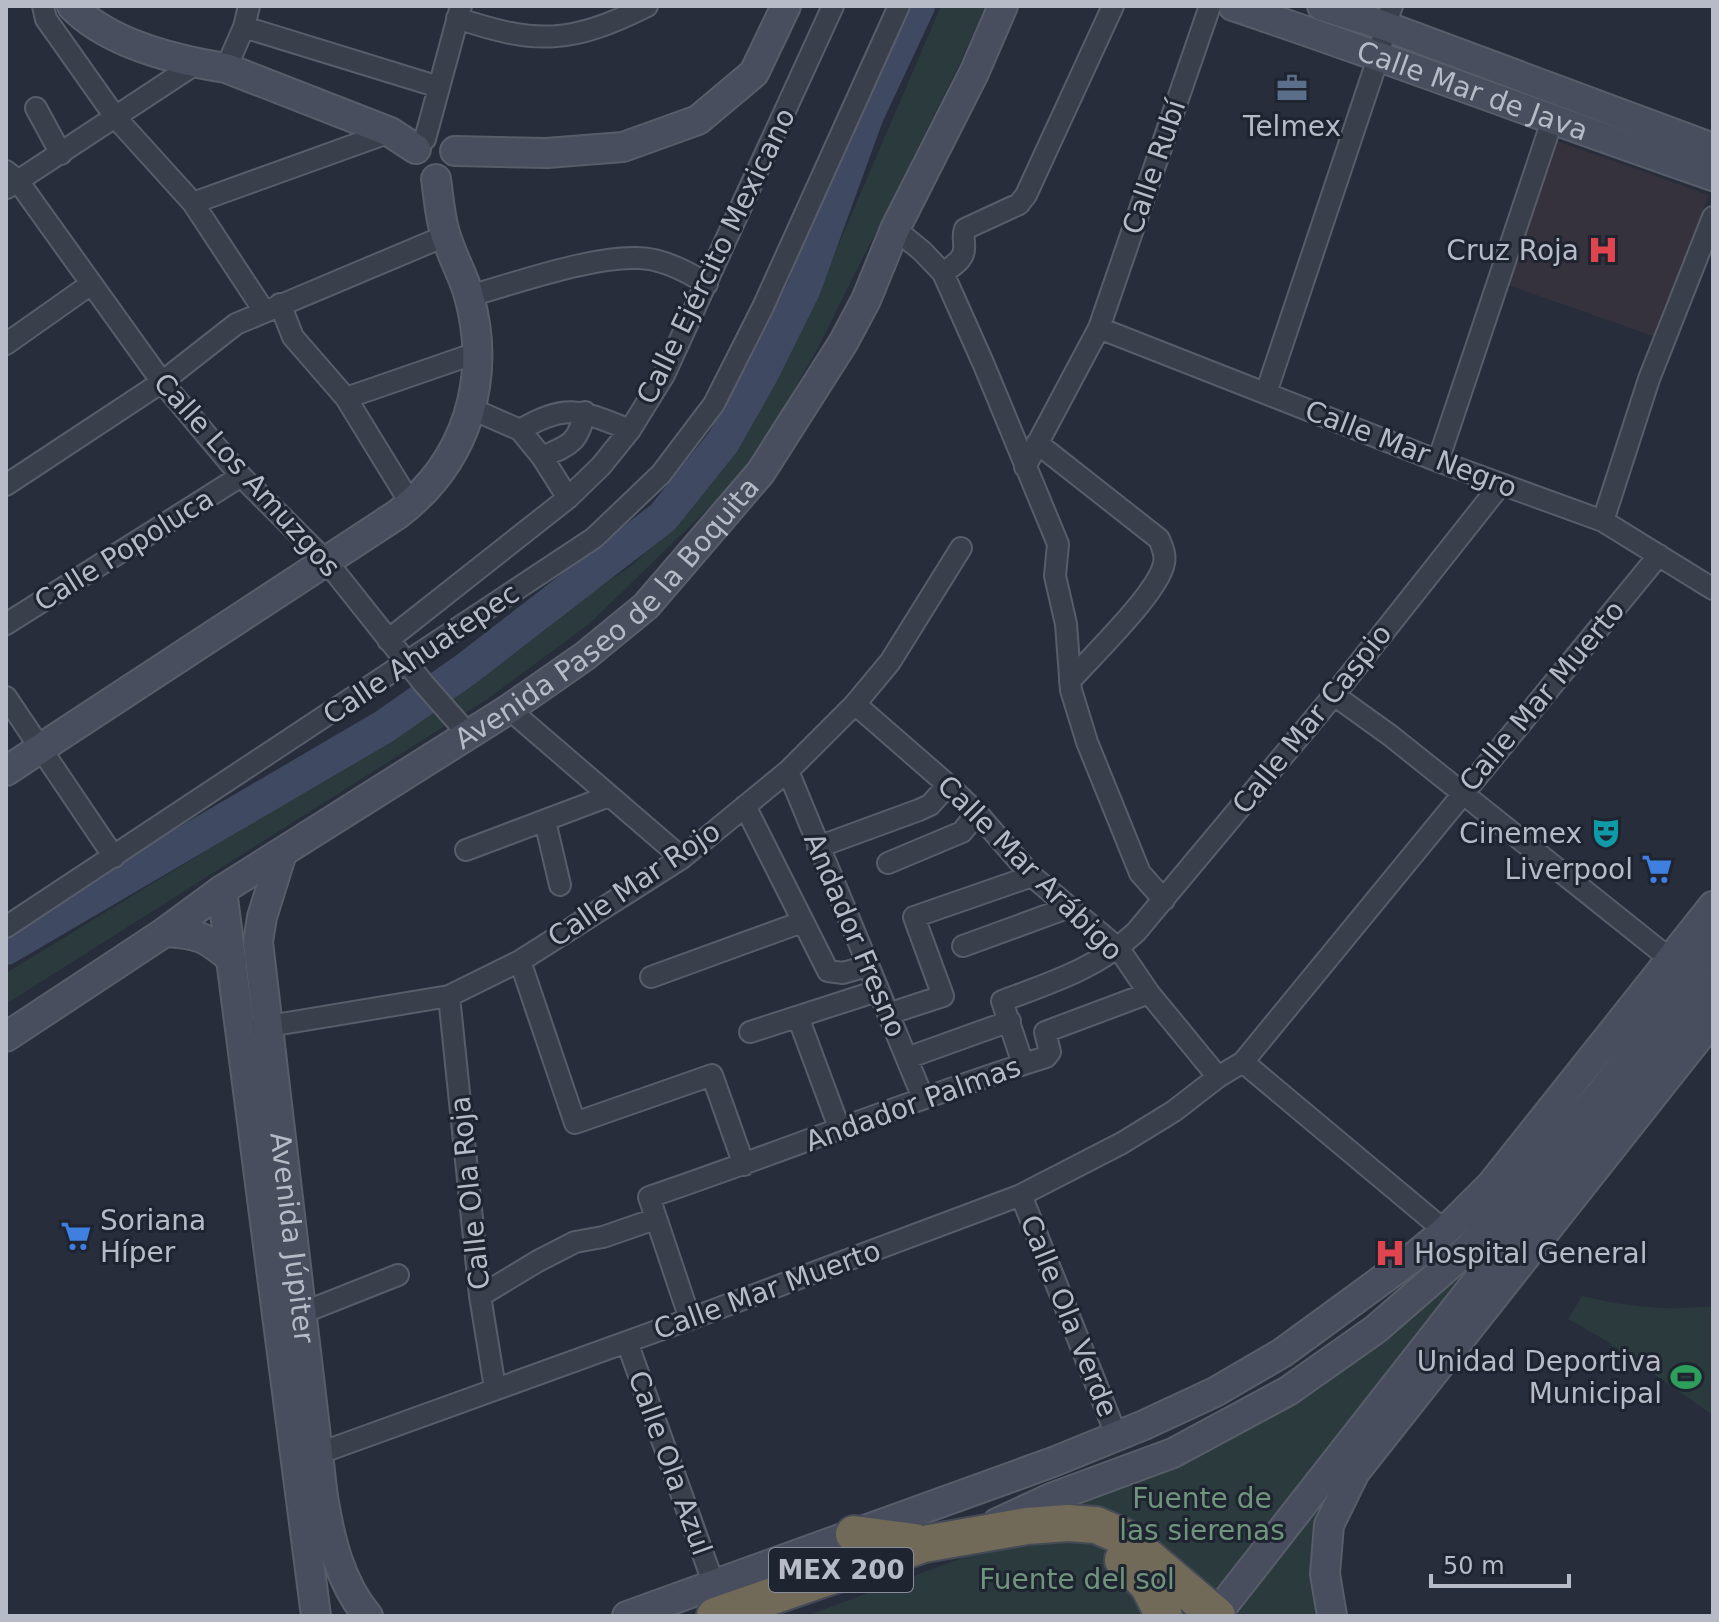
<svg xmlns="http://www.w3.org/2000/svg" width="1719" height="1622" font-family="'DejaVu Sans',sans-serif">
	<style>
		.medical { fill: #35323d }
		.green { fill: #2a3a3d }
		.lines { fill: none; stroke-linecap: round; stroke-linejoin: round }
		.river { stroke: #3f4962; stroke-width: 34 }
		.street-casing { stroke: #585d6a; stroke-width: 24 }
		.secondary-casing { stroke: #585d6a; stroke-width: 32 }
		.highway-casing { stroke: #454a57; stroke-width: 40 }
		.street { stroke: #3a3f4c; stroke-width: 20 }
		.secondary { stroke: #494e5e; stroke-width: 28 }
		.highway { stroke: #716a58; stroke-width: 36 }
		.labels { text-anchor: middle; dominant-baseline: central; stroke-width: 6; stroke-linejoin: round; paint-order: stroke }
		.shield { fill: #1f2431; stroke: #898e9a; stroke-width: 2 }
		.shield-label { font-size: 26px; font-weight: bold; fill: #b6bbc7 }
		.street-label { font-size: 28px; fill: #b6bbc7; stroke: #1f2431 }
		.poi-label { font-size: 28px; fill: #b6bbc7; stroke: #1f2431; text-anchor: end }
		.park-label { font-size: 28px; fill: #70957d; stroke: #1f2431 }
	</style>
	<rect width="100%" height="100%" fill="#272d3b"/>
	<path class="medical" d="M1557 141 1709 195 1653 336 1508 285Z"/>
	<path class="green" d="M941 6H986L958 67 819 346 755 458 713 504 589 624 486 700 6 1004V973L353 761 470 675 634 564 708 487 819 290Z
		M1487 1250 1212 1601 1061 1510 1099 1490 1152 1472Z
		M1582 1296C1627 1307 1667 1311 1713 1306V1415L1603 1339 1568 1319Z
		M1337 1475 1317 1536 1310 1579 1315 1616H1230Z
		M1070 1540 1095 1546 1112 1555 1158 1616H806L994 1546Z"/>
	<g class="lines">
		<path class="river" d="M6 948 385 726 465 670 663 517 723 442 762 373 804 288 867 115 918 6"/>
		<g class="street-casing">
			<path id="street" d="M43 6 46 19 116 118 193 203 264 311
				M457 18C537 45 571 44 647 6
				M244 27 439 87
				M226 68 244 27 249 6
				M36 108 61 154
				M425 139 461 6
				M6 171 18 181 162 382 241 476 327 562 424 684 469 735
				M7 188 197 63
				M193 203 390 132
				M895 229 922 251 943 273 984 365 1058 544 1055 576 1066 624 1071 690 1087 742 1140 873 1164 900
				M943 273C951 267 964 260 964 249 965 241 962 237 965 229L1019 204 1026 195 1113 6
				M469 296C516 283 592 256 638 258 661 258 688 272 707 284
				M280 304 293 337 346 398 411 504
				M1099 328 1438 461 1603 521 1713 589
				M6 344 91 284
				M1266 393 1379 55 1385 26 1392 6
				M346 398 479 352
				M472 409 520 430 542 457 568 498
				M520 430C567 402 582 411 630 430
				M1037 443 1159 539C1162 547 1166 554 1164 563 1159 592 1092 656 1070 681
				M542 457C570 445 578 443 585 412
				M1438 461 1552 121
				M1025 467 1099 328 1210 6
				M6 485 162 382 236 324 445 236
				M1603 521 1649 379 1713 217
				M6 624 241 476
				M388 640 568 498 601 466 630 430 664 375 833 6
				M1334 695 1391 736 1670 959
				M6 697 114 857
				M855 704 948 785 977 813 1032 876 1119 949 1149 993 1218 1077 1243 1062 1445 1231
				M509 709 682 858
				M788 771 923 1098
				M745 806 828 971 843 973 867 966
				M545 821 560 885
				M818 847 919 810 930 805 948 785
				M466 850 609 796
				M888 863 962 832 977 813
				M6 927 594 538 661 474 714 404 763 307 899 6
				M963 946 1067 908
				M520 961 575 1123 712 1075 744 1165
				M651 977 802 922
				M449 996 480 1296 495 1388
				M888 1014 943 996 914 917 1032 876
				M798 1017 840 1130
				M257 1028 449 996 520 961 682 858 788 771 855 704 890 662 961 548
				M750 1032 877 991
				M907 1058 1010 1021
				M1243 1062 1659 555
				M1023 1064 1002 1001C1050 983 1098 968 1136 932L1334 695 1501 484
				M1021 1195 1117 1437
				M480 1296 538 1261 575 1242 603 1237 655 1219
				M302 1313 398 1275
				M690 1319 649 1197C782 1152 912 1099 1046 1057L1050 1052 1045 1032 1149 993
				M627 1342 714 1585
				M306 1458 690 1319 1021 1195 1122 1143 1174 1111 1218 1077"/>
		</g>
		<g class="secondary-casing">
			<g id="secondary">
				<path d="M72 6C109 44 175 60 226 68L390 132 416 149"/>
				<path id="s1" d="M1233 6C1394 60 1553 121 1713 176"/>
				<path d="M1322 6 1385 26 1713 148"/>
				<path d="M455 151 547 153 623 147 698 120 754 73 786 6"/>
				<path d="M6 771 398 514C467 461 492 379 469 296 464 277 453 258 447 239 440 221 439 199 436 179"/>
				<path id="s2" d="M282 853 262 917 258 942 323 1497C330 1539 340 1583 368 1616"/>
				<path d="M222 890 316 1616"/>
				<path d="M165 932C200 934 205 937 232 959"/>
				<path id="s3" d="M6 1037 165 932 222 890 509 709 585 656 646 606 761 472 843 343 866 300 895 229 974 73 1003 6"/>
				<path d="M997 1523 1051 1498 1173 1453 1288 1391 1376 1329 1469 1248 1602 1092 1713 945"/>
				<path d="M627 1616 1053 1462 1144 1425 1215 1392 1282 1353 1416 1255 1445 1231 1492 1184 1713 906"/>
				<path d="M1215 1616 1645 1067 1713 986"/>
				<path d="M1332 1616 1325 1574 1329 1525 1355 1472 1713 1019"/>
			</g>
		</g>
		<g class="highway-casing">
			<path id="highway" d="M854 1534 915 1542
				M1123 1560 1148 1585 1164 1616
				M715 1616 924 1544 1027 1526 1068 1523 1096 1525 1124 1537 1217 1616"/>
		</g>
		<use href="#street" class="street"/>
		<use href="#secondary" class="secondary"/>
		<use href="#highway" class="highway"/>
	</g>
	<defs>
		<g id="office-bare" transform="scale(2.4)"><path d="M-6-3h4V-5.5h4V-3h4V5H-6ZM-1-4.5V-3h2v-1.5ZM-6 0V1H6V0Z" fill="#5c6f8a" stroke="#1f2431" stroke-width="2.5" paint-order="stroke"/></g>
		<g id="hospital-bare" transform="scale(2.4)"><path d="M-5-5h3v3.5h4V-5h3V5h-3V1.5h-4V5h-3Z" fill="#e0444e" stroke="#1f2431" stroke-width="2.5" paint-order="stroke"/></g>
		<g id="theatre-bare" transform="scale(2.4)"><path d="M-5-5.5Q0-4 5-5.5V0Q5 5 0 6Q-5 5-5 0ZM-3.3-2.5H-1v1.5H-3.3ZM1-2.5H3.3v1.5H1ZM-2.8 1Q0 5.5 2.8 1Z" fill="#0f9aa8" stroke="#1f2431" stroke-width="2.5" paint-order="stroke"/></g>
		<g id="supermarket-bare" transform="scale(2.4)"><path d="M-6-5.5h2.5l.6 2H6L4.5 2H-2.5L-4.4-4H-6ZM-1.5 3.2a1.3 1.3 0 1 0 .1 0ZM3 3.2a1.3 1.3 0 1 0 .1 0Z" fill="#3f7fe0" stroke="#1f2431" stroke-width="2.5" paint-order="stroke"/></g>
		<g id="stadium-bare" transform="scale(2.4)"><path d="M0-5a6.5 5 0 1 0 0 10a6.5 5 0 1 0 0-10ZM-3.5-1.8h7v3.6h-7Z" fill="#2e9e5b" stroke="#1f2431" stroke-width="2.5" paint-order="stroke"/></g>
	</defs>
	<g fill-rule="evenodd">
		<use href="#office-bare" x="1292" y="88"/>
		<use href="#hospital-bare" x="1603" y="250"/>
		<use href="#theatre-bare" x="1606" y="833"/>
		<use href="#supermarket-bare" x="1657" y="869"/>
		<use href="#supermarket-bare" x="76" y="1236"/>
		<use href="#hospital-bare" x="1390" y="1253"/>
		<use href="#stadium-bare" x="1686" y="1377"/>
	</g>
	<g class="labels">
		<rect class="shield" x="769" y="1548" width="144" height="44" rx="6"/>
		<g class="shield-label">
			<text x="841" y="1570">MEX 200</text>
		</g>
		<g class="street-label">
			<text stroke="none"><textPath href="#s1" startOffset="254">Calle Mar de Java</textPath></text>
			<text transform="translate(1154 167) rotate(-71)">Calle Rubí</text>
			<text transform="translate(716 256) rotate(-64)">Calle Ejército Mexicano</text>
			<text transform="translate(1411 449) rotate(21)">Calle Mar Negro</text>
			<text transform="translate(247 475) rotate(48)">Calle Los Amuzgos</text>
			<text transform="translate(124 550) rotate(-32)">Calle Popoluca</text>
			<text stroke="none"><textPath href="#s3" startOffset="738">Avenida Paseo de la Boquita</textPath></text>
			<text transform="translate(421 654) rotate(-34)">Calle Ahuatepec</text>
			<text transform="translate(1542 696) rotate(-50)">Calle Mar Muerto</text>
			<text transform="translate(1312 719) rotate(-51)">Calle Mar Caspio</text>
			<text transform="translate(1030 868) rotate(45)">Calle Mar Arábigo</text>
			<text transform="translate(634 884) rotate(-34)">Calle Mar Rojo</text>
			<text transform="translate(855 935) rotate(67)">Andador Fresno</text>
			<text transform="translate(913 1104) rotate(-20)">Andador Palmas</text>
			<text transform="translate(470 1193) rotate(-96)">Calle Ola Roja</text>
			<text stroke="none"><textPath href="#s2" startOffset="390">Avenida Júpiter</textPath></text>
			<text transform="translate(767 1290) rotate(-20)">Calle Mar Muerto</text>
			<text transform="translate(1069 1316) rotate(68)">Calle Ola Verde</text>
			<text transform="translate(670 1463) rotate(70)">Calle Ola Azul</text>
		</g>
		<g class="poi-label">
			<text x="1292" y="126" text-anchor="middle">Telmex</text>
			<text x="1579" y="250">Cruz Roja</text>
			<text x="1582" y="833">Cinemex</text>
			<text x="1633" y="869">Liverpool</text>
			<text x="100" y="1220" text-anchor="start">Soriana<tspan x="100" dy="32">Híper</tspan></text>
			<text x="1414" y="1253" text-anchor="start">Hospital General</text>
			<text x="1662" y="1361">Unidad Deportiva<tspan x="1662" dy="32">Municipal</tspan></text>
		</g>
		<g class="park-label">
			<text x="1202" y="1498">Fuente de<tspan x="1202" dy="32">las sierenas</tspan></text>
			<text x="1077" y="1579">Fuente del sol</text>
		</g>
	</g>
	<rect width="1719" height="1622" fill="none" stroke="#b6bbc7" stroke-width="16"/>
	<path d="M1431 1574v12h138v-12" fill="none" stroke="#b6bbc7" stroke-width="4"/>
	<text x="1443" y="1574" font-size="24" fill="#b6bbc7" stroke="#1f2431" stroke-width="6" paint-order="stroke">50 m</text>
</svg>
